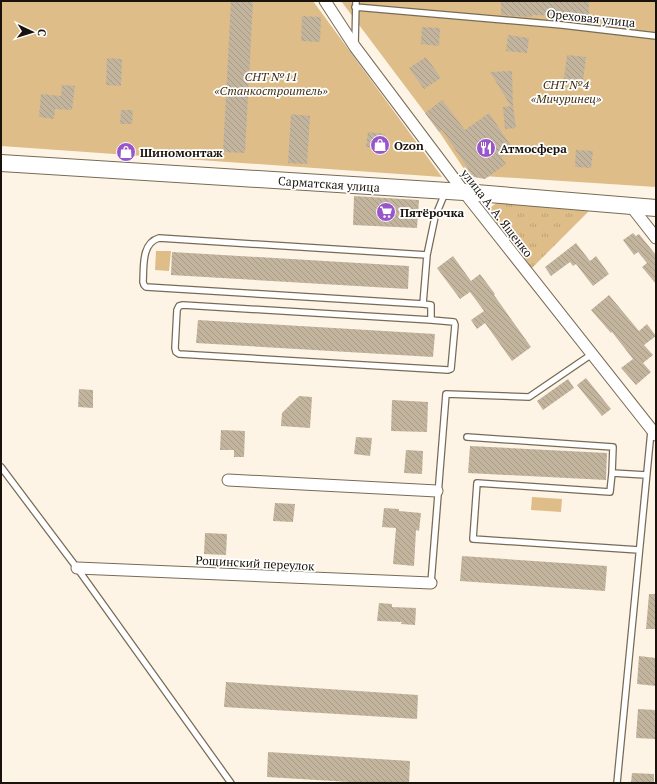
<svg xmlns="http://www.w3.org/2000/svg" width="657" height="784" font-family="'PT Serif',serif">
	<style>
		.grass { fill: url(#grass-tufts) }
		.green { fill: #debd89 }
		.building { fill: url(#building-back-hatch) }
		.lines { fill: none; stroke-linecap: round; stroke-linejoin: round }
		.service-casing { stroke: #786b55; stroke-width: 8 }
		.minor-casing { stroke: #786b55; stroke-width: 13 }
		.secondary-casing { stroke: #786b55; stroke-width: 18 }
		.service { stroke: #fff; stroke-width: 5.5 }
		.minor { stroke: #fff; stroke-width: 11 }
		.secondary { stroke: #fff; stroke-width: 16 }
		.labels { text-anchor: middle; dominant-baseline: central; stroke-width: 3.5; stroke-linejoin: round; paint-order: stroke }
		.street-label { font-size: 12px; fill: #19130b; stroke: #fff }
		.park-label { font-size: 12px; font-style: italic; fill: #402e0f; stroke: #fff }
		.poi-label { font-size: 12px; font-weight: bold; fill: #19130b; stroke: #fff; text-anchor: start }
	</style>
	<defs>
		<pattern id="grass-tufts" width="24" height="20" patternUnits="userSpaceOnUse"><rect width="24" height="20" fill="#debd89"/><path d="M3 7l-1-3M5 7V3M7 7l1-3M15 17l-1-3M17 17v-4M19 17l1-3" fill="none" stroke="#bea275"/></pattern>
		<pattern id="building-back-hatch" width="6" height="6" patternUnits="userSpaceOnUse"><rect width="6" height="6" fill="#c3b49d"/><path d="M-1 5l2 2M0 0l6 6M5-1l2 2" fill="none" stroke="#a79a86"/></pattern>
	</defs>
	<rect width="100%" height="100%" fill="#fef4e6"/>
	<path class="grass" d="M500 200 591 209 532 268 490 217V208Z"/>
	<path class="green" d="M1 1H313L442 177 1 146Z
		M341 1H656V187L468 175 438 130Z
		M156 251H171L169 271 155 270Z
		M532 497 562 499 561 512 531 510Z"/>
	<path class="building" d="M231 1H253L245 153 223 152Z
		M501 1 589 2V20L567 19V16L532 15V17L501 15Z
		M302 16 321 17 320 42 301 41Z
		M422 27 440 28 439 46 421 44Z
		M508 35 529 38 527 53 506 51Z
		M567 55 586 57 583 81 564 79Z
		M426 57 441 78 424 89 409 68Z
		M107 58 122 59 121 86 106 85Z
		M512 71 513 106 516 128 505 129 503 107 511 106 490 72Z
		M62 85 75 86 72 110 55 109 54 119 39 117 41 94 61 96Z
		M442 100 465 130 489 113 513 149 501 157 506 164 485 179 474 177 442 130 439 132 425 113Z
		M121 110H133L132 124H120Z
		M291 114 310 116 307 164 288 163Z
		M368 132 385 134 384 149 366 147Z
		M576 150 593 151 591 168 575 167Z
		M354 196 419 200 417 228 353 225Z
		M633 233 636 236 639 234 656 255V284L642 267 647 263 638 252 634 255 623 240Z
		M576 243 590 261 596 256 609 274 593 286 576 264 573 266 570 262 551 276 545 267Z
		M172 252 409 266 408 289 171 275Z
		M453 256 471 281 480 274 495 294 494 295 531 347 512 361 485 323 477 329 471 320 484 311 470 292 460 299 437 268Z
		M609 295 639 331 647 324 656 336 644 345 653 355 643 363 651 372 636 385 621 368 633 359 612 332 611 333 591 310Z
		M198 320 435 334 433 357 196 343Z
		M586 378 611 409 602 416 577 385Z
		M568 379 574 388 543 410 537 401Z
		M79 389 93 390V408L78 407Z
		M299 396 312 397 310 428 281 426 282 413Z
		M392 400 428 402 427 432 391 431Z
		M221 430 245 431 244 457H234V450H220Z
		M356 437 372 438 370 456 354 454Z
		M470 446 607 453 606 480 468 473Z
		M406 450 423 451 422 474 404 473Z
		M275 503 295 504 293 522 273 521Z
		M384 508 399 509V511L421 513 419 531 416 530 414 566 393 564 396 528 382 527Z
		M205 533 227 534 226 555 204 554Z
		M462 556 607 566 605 591 460 581Z
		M649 594H656V629H646Z
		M379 603 392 604V607L416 608 415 625 401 624 402 622 377 621Z
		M639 656 656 658V686L637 684Z
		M226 682 418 695 417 719 224 707Z
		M638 709 656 710V739L636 738Z
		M268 752 410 761 409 783H366L267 777Z
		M632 773 654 774V783H631Z"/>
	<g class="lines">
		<g class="service-casing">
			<path id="service" d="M355 7 562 25 656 36
				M355 45 356 1
				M427 255 159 238C141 243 144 268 143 282L144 285 146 287 423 304 427 255 435 217 445 193
				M423 304 431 305V320L454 322 455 325 451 369 448 370 179 354 176 352 175 348 177 310 179 306 183 305 431 320
				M467 437 613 447 612 473
				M1 467 77 568 231 783
				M639 550 473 539 477 483 610 492 612 473 646 475
				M431 583 446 394 529 397 592 354
				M617 783 651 431"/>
		</g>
		<g class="minor-casing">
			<path id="minor" d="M325 1 355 47 464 192 656 435
				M631 206 656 238
				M228 480 437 491
				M77 568 431 583"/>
		</g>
		<g class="secondary-casing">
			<path id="secondary" d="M1 163 464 192 656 208"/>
		</g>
		<use href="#service" class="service"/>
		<use href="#minor" class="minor"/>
		<use href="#secondary" class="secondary"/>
	</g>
	<defs>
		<g id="shop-disc" transform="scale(1)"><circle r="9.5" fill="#9955ca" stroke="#fff"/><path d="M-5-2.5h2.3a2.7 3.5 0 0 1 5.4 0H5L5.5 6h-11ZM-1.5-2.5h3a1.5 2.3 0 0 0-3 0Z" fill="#fff"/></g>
		<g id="restaurant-disc" transform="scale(1)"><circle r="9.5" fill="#9955ca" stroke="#fff"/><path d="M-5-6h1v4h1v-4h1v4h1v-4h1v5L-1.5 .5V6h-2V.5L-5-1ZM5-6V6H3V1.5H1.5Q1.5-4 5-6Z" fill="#fff"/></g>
		<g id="supermarket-disc" transform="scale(1)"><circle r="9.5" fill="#9955ca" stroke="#fff"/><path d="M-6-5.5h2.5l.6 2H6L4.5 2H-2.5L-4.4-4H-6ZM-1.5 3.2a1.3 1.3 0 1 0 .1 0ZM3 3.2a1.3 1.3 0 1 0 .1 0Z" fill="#fff"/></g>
	</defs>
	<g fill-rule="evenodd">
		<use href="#shop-disc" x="380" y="145"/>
		<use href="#restaurant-disc" x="486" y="148"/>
		<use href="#shop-disc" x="126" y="152"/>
		<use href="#supermarket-disc" x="386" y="212"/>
	</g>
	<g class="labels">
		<g class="street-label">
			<text transform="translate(591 18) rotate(6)">Ореховая улица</text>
			<text transform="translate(329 184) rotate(4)">Сарматская улица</text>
			<text transform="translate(497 213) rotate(52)">улица А. А. Ященко</text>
			<text transform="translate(255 563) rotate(3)">Рощинский переулок</text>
		</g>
		<g class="park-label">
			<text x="271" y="76">СНТ №11<tspan x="271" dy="14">«Станкостроитель»</tspan></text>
			<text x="566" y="84">СНТ №4<tspan x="566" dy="14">«Мичуринец»</tspan></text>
		</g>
		<g class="poi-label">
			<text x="394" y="145">Ozon</text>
			<text x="500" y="148">Атмосфера</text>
			<text x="140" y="152">Шиномонтаж</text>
			<text x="400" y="212">Пятёрочка</text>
		</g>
	</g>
	<rect width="657" height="784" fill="none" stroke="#19130b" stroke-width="4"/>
	<g transform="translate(32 32) rotate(94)" stroke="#ffffff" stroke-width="3" paint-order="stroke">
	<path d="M0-3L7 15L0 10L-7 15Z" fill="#19130b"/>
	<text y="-6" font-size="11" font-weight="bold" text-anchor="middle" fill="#19130b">С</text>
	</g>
</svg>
